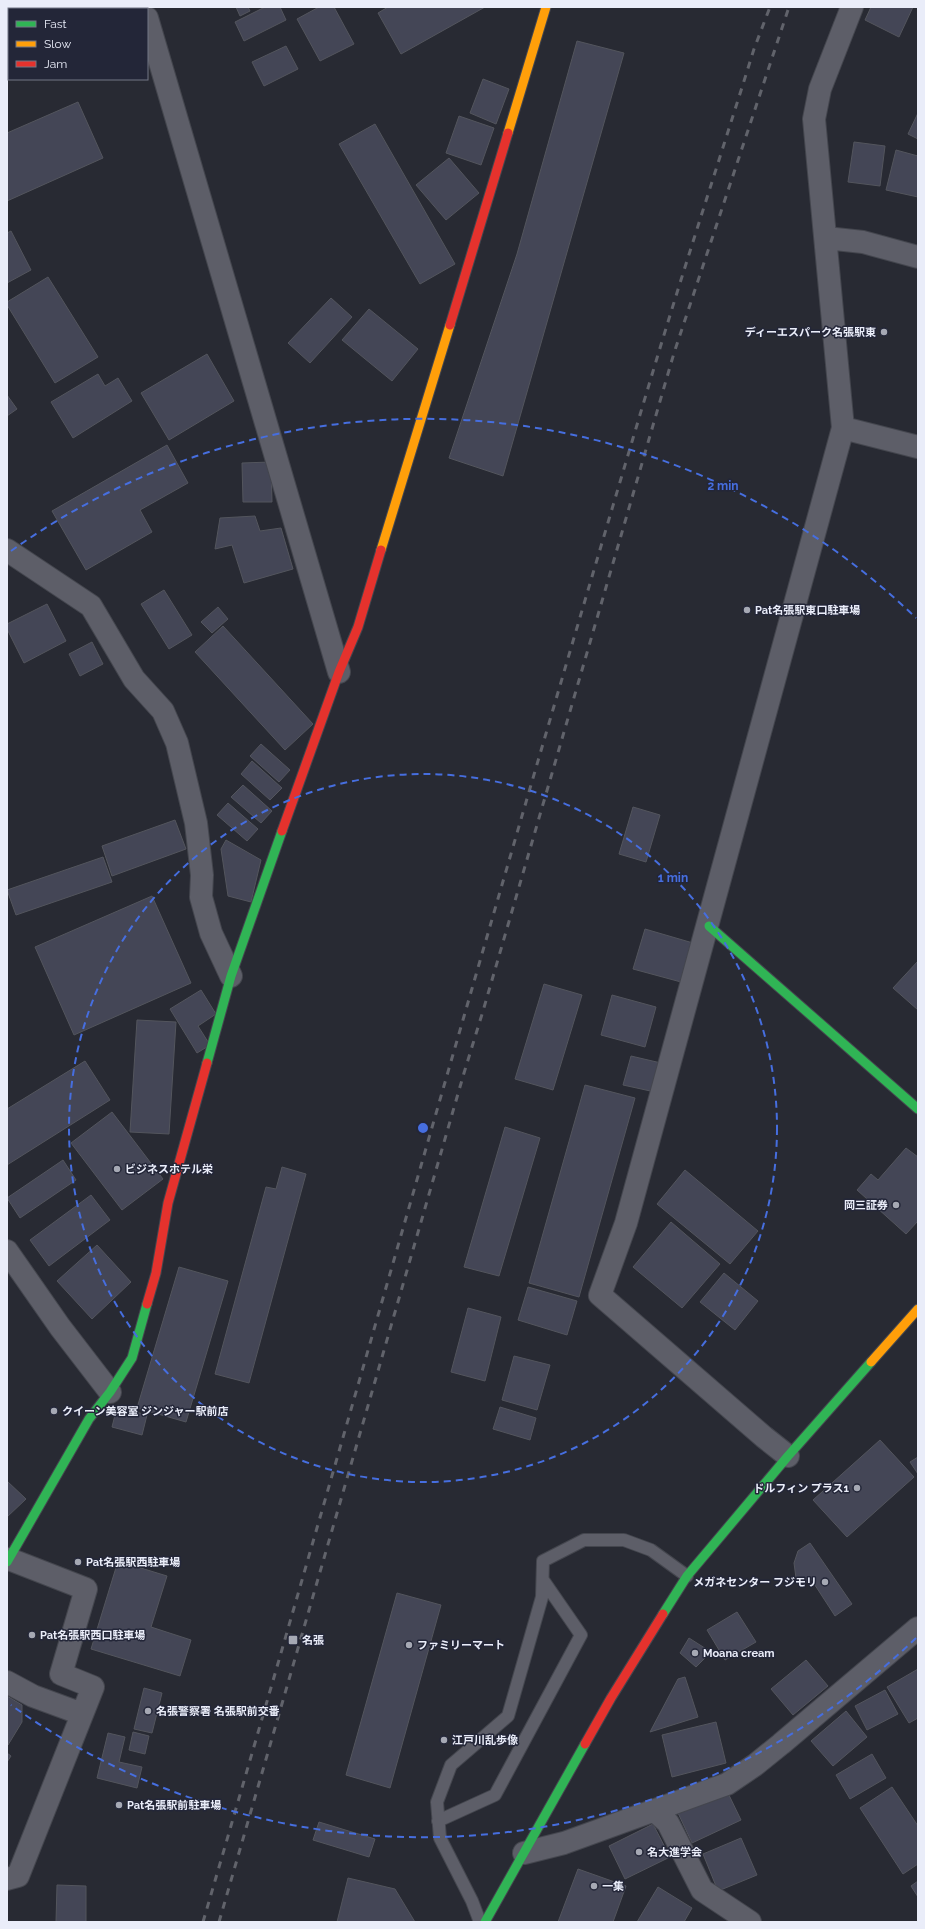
<svg xmlns="http://www.w3.org/2000/svg" width="925" height="1929" font-family="Raleway,'Noto Sans JP',sans-serif">
	<style>
		.building { fill: #444656; stroke: #53555d }
		.lines { fill: none; stroke-linecap: round; stroke-linejoin: round }
		.lane-casing { stroke: #44464e; stroke-width: 14 }
		.street-casing { stroke: #44464e; stroke-width: 24 }
		.fast-casing { stroke: #44464e; stroke-width: 11 }
		.slow-casing { stroke: #44464e; stroke-width: 11 }
		.jam-casing { stroke: #44464e; stroke-width: 11 }
		.lane { stroke: #5d5e68; stroke-width: 12 }
		.street { stroke: #5d5e68; stroke-width: 22 }
		.fast { stroke: #30b455; stroke-width: 9 }
		.slow { stroke: #ff9f0a; stroke-width: 9 }
		.jam { stroke: #e5322d; stroke-width: 9 }
		.rail { stroke: #61636b; stroke-width: 3; stroke-dasharray: 7 7; stroke-linecap: butt }
		.ring { fill: none; stroke: #466edf; stroke-width: 2; stroke-dasharray: 7 5 }
		.poi-dot { fill: #a6a9b4; stroke: #232638; stroke-width: 1.5 }
		.labels { text-anchor: middle; dominant-baseline: central; stroke-width: 3; stroke-linejoin: round; paint-order: stroke }
		.poi-label { font-size: 11px; font-weight: bold; fill: #eaedf9; stroke: #232638; text-anchor: start }
		.centre { fill: #466edf; stroke: #232638; stroke-width: 2 }
		.ring-label { font-size: 12px; text-anchor: middle; font-weight: bold; fill: #466edf; stroke: #232638; stroke-width: 3; stroke-linejoin: round; paint-order: stroke }
	</style>
	<rect width="100%" height="100%" fill="#282a33"/>
	<path class="building" d="M30 7H59L60 9H26Z
		M86 7H129L130 9H87Z
		M236 7H248L250 11 240 16Z
		M265 7H280L286 20 244 41 235 22Z
		M319 7H334L354 44 320 61 297 19Z
		M388 7H485L401 54 378 13Z
		M871 7H913L899 37 865 20Z
		M9 19V72L7 74V20Z
		M577 41 624 53 503 476 449 458 517 254Z
		M286 46 298 69 264 86 252 62Z
		M483 79 509 89 496 124 470 113Z
		M78 102 103 158 7 201V133Z
		M918 113V139L908 134Z
		M459 116 494 128 481 165 446 153Z
		M375 124 455 264 420 284 339 144Z
		M854 142 885 146 880 186 848 182Z
		M896 150 918 156V197L886 190Z
		M449 158 479 193 446 220 416 185Z
		M11 231 31 270 7 283V233Z
		M48 277 98 357 55 383 7 305V302Z
		M331 298 352 317 310 363 288 343Z
		M369 309 418 349 392 381 342 340Z
		M207 354 234 401 169 440 141 393Z
		M98 374 105 386 118 378 132 401 73 438 51 402Z
		M7 395 17 409 7 416Z
		M167 445 188 483 140 510 152 532 86 570 52 511Z
		M271 462 272 502H243L242 463Z
		M255 516 260 531 281 528 293 569 244 583 232 545 215 549 220 518Z
		M164 590 192 635 169 649 141 604Z
		M47 604 66 641 24 663 7 629V624Z
		M218 607 228 619 212 633 201 622Z
		M223 626 313 724 285 750 195 652Z
		M92 642 103 664 80 676 69 654Z
		M261 744 290 770 279 782 250 756Z
		M252 761 282 788 270 800 241 774Z
		M243 785 272 811 261 823 231 797Z
		M228 803 258 829 247 841 217 815Z
		M633 807 660 815 646 862 619 854Z
		M175 820 186 849 112 876 102 846Z
		M226 840 261 860 251 902 228 896 221 849Z
		M103 857 112 882 16 915 7 890Z
		M152 896 191 983 74 1035 35 947Z
		M645 929 693 943 681 982 633 969Z
		M918 961V1010L893 988Z
		M544 984 582 995 553 1090 515 1079Z
		M201 990 216 1014 198 1026 210 1045 197 1053 170 1009Z
		M612 995 656 1007 645 1047 601 1035Z
		M137 1020 176 1022 169 1134 130 1132Z
		M631 1056 661 1063 655 1092 623 1085Z
		M85 1061 110 1100 7 1165V1109Z
		M585 1085 635 1098 579 1297 529 1283Z
		M112 1112 163 1179 122 1210 71 1143Z
		M505 1127 540 1138 499 1276 464 1267Z
		M906 1148 918 1157V1221L906 1234 857 1190 871 1174 878 1180Z
		M63 1160 76 1180 20 1218 7 1198Z
		M282 1167 306 1174 249 1383 215 1374 266 1187 276 1189Z
		M685 1170 758 1231 730 1264 657 1204Z
		M91 1195 110 1220 49 1266 30 1240Z
		M671 1222 720 1264 682 1308 633 1267Z
		M97 1245 131 1282 92 1319 57 1281Z
		M179 1267 228 1281 186 1422 137 1408Z
		M724 1273 758 1301 735 1330 700 1302Z
		M528 1287 577 1301 567 1335 518 1320Z
		M468 1308 501 1317 485 1381 451 1372Z
		M514 1356 550 1365 537 1410 502 1400Z
		M117 1407 147 1415 142 1435 112 1427Z
		M500 1407 536 1418 530 1440 493 1429Z
		M880 1440 914 1477 847 1537 813 1500Z
		M918 1457V1474L910 1462Z
		M7 1481 26 1499 7 1517Z
		M810 1543 852 1604 835 1616 811 1579 802 1586 796 1578 794 1563 798 1551Z
		M118 1561 167 1576 151 1627 191 1640 180 1676 91 1649Z
		M397 1593 441 1605 390 1788 346 1775Z
		M737 1612 756 1642 725 1660 707 1630Z
		M689 1638 711 1652 696 1667 680 1653Z
		M806 1660 828 1686 793 1715 771 1689Z
		M918 1669V1718L909 1723 887 1687Z
		M685 1677 698 1717 650 1732 678 1679Z
		M144 1688 162 1693 152 1733 134 1729Z
		M885 1690 898 1714 867 1730 855 1706Z
		M7 1696 22 1705V1722L8 1745Z
		M846 1711 867 1737 833 1766 811 1741Z
		M716 1722 726 1763 672 1777 662 1735Z
		M133 1732 149 1736 145 1754 129 1750Z
		M108 1733 125 1737 119 1762 142 1767 137 1788 97 1778Z
		M7 1753 11 1756 7 1762Z
		M872 1754 886 1778 850 1799 836 1775Z
		M892 1787 918 1826V1864L903 1874 860 1808Z
		M727 1791 741 1820 692 1843 678 1813Z
		M319 1822 375 1839 369 1857 313 1840Z
		M653 1824 670 1857 625 1879 609 1846Z
		M741 1838 757 1875 718 1891 703 1854Z
		M578 1869 626 1886 613 1922H558Z
		M348 1878 395 1889 415 1922H337Z
		M918 1881V1897L911 1886Z
		M57 1885 86 1886V1922H56Z
		M658 1887 692 1908 684 1922H637Z"/>
	<g class="lines">
		<g class="lane-casing">
			<path id="lane" d="M438 1821 495 1795 581 1635 543 1580
				M480 1922 472 1901 440 1838 437 1802 451 1765 508 1716 542 1597 543 1561 584 1540H624L651 1550 687 1576"/>
		</g>
		<g class="street-casing">
			<path id="street" d="M147 18 339 672
				M826 238 863 242 918 257
				M843 428 918 447
				M7 550 91 606 134 679 163 711 177 743 196 823 202 875 201 897 211 933 231 976
				M7 1251 60 1327 110 1392
				M788 1456 764 1437 600 1295 626 1223 843 428 814 119 820 89 852 7
				M7 1682 33 1696 82 1714
				M654 1810 668 1823 702 1890 750 1922
				M524 1853 564 1843 727 1784 755 1765 781 1744 918 1628
				M7 1879 18 1876 93 1687 61 1674 86 1589 9 1559"/>
		</g>
		<g class="fast-casing">
			<path id="fast" d="M709 926 918 1109
				M207 1063 231 976 282 831
				M7 1562 89 1419 110 1392 132 1358 147 1304
				M663 1614 687 1576 788 1456 871 1362
				M485 1922 585 1744"/>
		</g>
		<g class="slow-casing">
			<path id="slow" d="M508 133 546 7
				M381 550 450 325
				M871 1362 918 1309"/>
		</g>
		<g class="jam-casing">
			<path id="jam" d="M450 325 508 133
				M282 831 339 672 358 627 381 550
				M147 1304 156 1273 168 1203 207 1063
				M585 1744 611 1698 663 1614"/>
		</g>
		<use href="#lane" class="lane"/>
		<use href="#street" class="street"/>
		<use href="#fast" class="fast"/>
		<use href="#slow" class="slow"/>
		<use href="#jam" class="jam"/>
		<path class="rail" d="M203 1922C355 1401 501 878 657 358 688 255 722 152 754 49L770 7
			M219 1922 464 1073 483 1011 674 353 789 7"/>
	</g>
	<g class="ring">
		<circle cx="423" cy="1128" r="354"/>
		<path d="M916 1638A709 709 0 0 1 11 1705M11 551A709 709 0 0 1 916 618"/>
	</g>
	<g class="poi-dot">
		<circle cx="884" cy="332" r="4"/>
		<circle cx="747" cy="610" r="4"/>
		<circle cx="117" cy="1169" r="4"/>
		<circle cx="896" cy="1205" r="4"/>
		<circle cx="54" cy="1411" r="4"/>
		<circle cx="857" cy="1488" r="4"/>
		<circle cx="78" cy="1562" r="4"/>
		<circle cx="825" cy="1582" r="4"/>
		<circle cx="32" cy="1635" r="4"/>
		<rect x="288" y="1635" width="10" height="10" rx="2"/>
		<circle cx="409" cy="1645" r="4"/>
		<circle cx="695" cy="1653" r="4"/>
		<circle cx="148" cy="1711" r="4"/>
		<circle cx="444" cy="1740" r="4"/>
		<circle cx="119" cy="1805" r="4"/>
		<circle cx="639" cy="1852" r="4"/>
		<circle cx="594" cy="1886" r="4"/>
	</g>
	<g class="labels">
		<g class="poi-label">
			<text x="876" y="332" text-anchor="end">ディーエスパーク名張駅東</text>
			<text x="755" y="610">Pat名張駅東口駐車場</text>
			<text x="125" y="1169">ビジネスホテル栄</text>
			<text x="888" y="1205" text-anchor="end">岡三証券</text>
			<text x="62" y="1411">クイーン美容室 ジンジャー駅前店</text>
			<text x="849" y="1488" text-anchor="end">ドルフィン プラス1</text>
			<text x="86" y="1562">Pat名張駅西駐車場</text>
			<text x="817" y="1582" text-anchor="end">メガネセンター フジモリ</text>
			<text x="40" y="1635">Pat名張駅西口駐車場</text>
			<text x="302" y="1640">名張</text>
			<text x="417" y="1645">ファミリーマート</text>
			<text x="703" y="1653">Moana cream</text>
			<text x="156" y="1711">名張警察署 名張駅前交番</text>
			<text x="452" y="1740">江戸川乱歩像</text>
			<text x="127" y="1805">Pat名張駅前駐車場</text>
			<text x="647" y="1852">名大進学会</text>
			<text x="602" y="1886">一集</text>
		</g>
	</g>
	<circle cx="423" cy="1128" r="6" class="centre"/>
	<g class="ring-label">
		<text x="723" y="490">2 min</text>
		<text x="673" y="882">1 min</text>
	</g>
	<rect width="925" height="1929" fill="none" stroke="#eaedf9" stroke-width="16"/>
	<rect x="8" y="8" width="140" height="72" fill="#232638" stroke="#737685"/>
	<rect x="16" y="21" width="20" height="6" fill="#30b455" stroke="#737685"/>
	<text x="44" y="28" font-size="12" fill="#eaedf9">Fast</text>
	<rect x="16" y="41" width="20" height="6" fill="#ff9f0a" stroke="#737685"/>
	<text x="44" y="48" font-size="12" fill="#eaedf9">Slow</text>
	<rect x="16" y="61" width="20" height="6" fill="#e5322d" stroke="#737685"/>
	<text x="44" y="68" font-size="12" fill="#eaedf9">Jam</text>
</svg>
